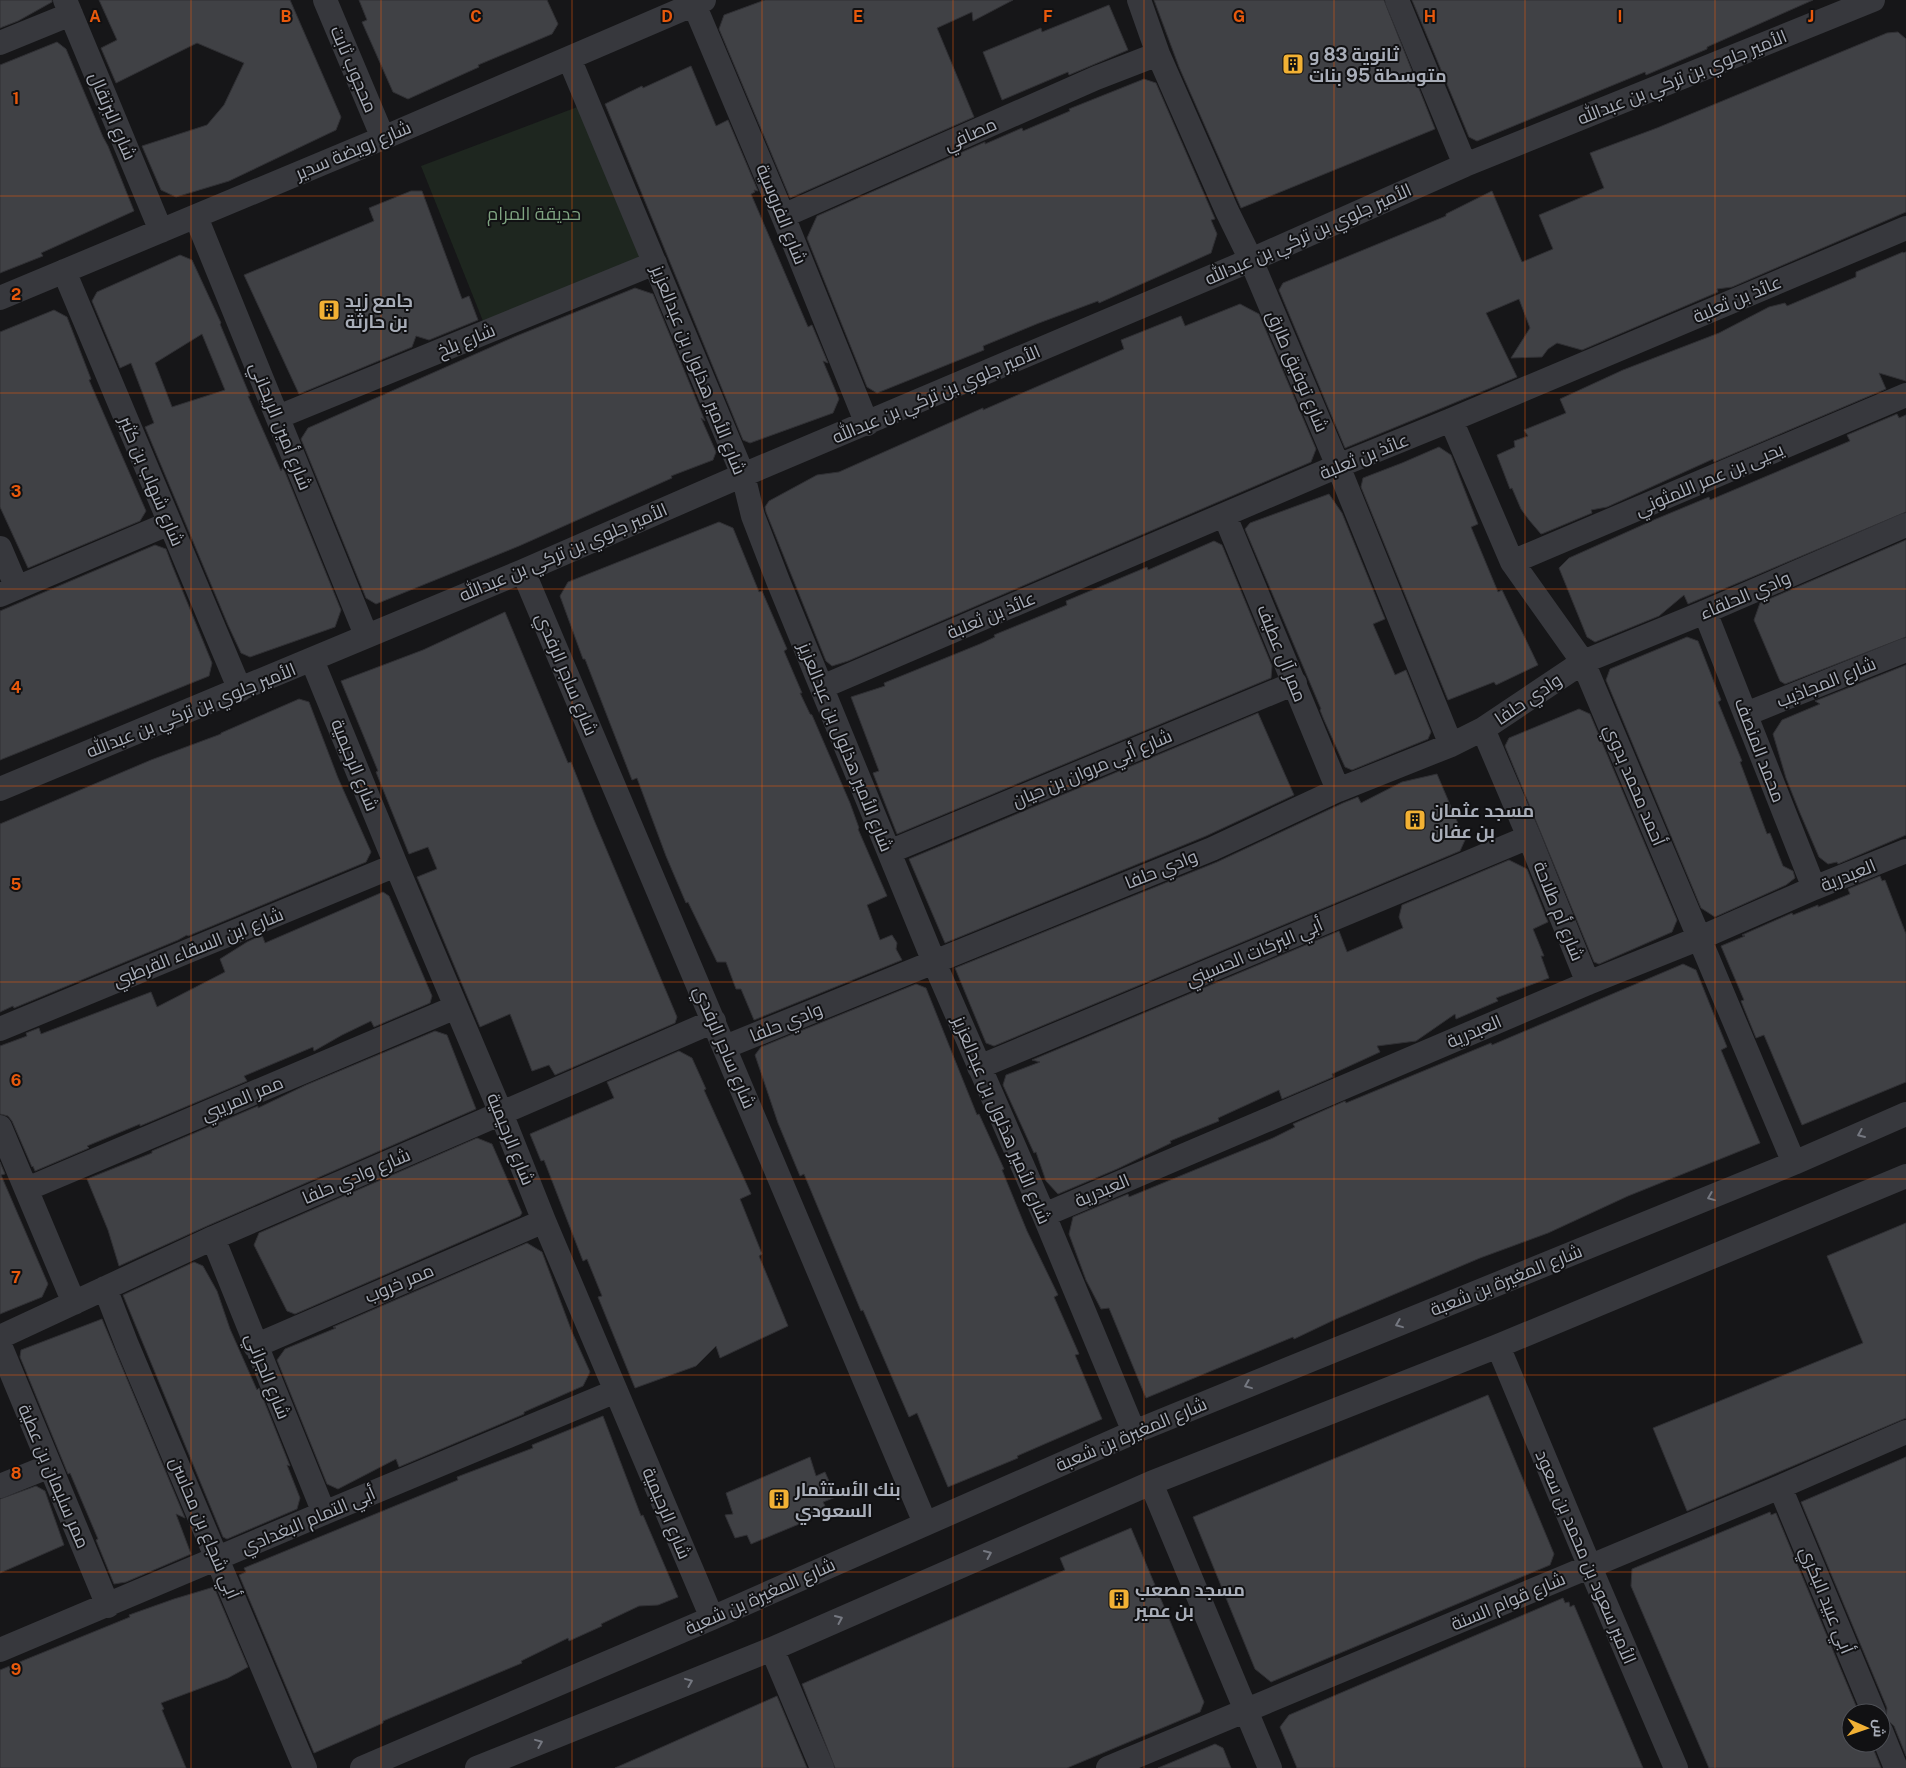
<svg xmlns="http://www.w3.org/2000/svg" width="1906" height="1768" font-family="'Public Sans',Cairo,sans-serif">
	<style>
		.green { fill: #1e261f }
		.building { fill: #404145; stroke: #303034; fill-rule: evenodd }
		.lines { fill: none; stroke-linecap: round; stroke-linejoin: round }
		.minor { stroke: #37383d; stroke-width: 24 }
		.oneway { stroke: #757881 }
		.grid { fill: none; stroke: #e8590c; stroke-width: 1; stroke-opacity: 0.55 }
		.labels { text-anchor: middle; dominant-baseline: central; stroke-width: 4; stroke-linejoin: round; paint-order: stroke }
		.poi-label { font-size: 18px; font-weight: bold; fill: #a8adb8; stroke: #111113; text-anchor: start }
		.street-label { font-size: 18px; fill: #a8adb8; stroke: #111113 }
		.park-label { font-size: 18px; fill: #7fa381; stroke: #111113 }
		.grid-label { font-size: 16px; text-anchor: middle; font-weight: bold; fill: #e8590c; stroke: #111113; stroke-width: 4; stroke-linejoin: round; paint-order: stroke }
	</style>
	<rect width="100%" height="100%" fill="#161618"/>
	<path class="green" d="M580 106 645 257 485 326 421 166Z"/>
	<path class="building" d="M0 0H52V2L18 21 0 28Z
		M99 0H290L341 117 336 130 229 181 176 197 161 190 142 146 207 125 224 105 244 63 197 43 116 83 101 48 117 40Z
		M359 0H547L558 24 552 34 478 65 479 67 408 99 393 92 362 22 367 20Z
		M765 0H1013L973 21 972 12 937 28 974 117 790 198 719 29 724 15Z
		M1154 0H1384L1435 129 1241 208 1179 67Z
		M1412 0H1813L1707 47V49L1646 75 1645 72 1477 141 1469 137Z
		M1109 5 1128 50 1069 75 1068 72 1002 100 983 52 1041 28 1042 32Z
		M1898 32 1906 39V212L1732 287 1717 289 1718 292 1582 350 1557 343 1548 349 1542 357 1511 358 1530 328 1519 299 1486 313 1517 377 1345 448 1279 290 1283 283 1446 216V214L1492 191 1522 262 1553 249 1539 215 1604 188 1590 153 1657 128 1887 33Z
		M57 42 66 49 103 137 108 146 134 211 41 253 43 256 0 273V65Z
		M691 66 716 126 728 120 758 191 754 190 755 192 751 194 808 327 812 325 828 363 823 361 839 399 833 413 750 443 743 440 605 104 642 86 643 88Z
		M1144 79 1156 83 1215 219 1211 220 1217 234 1211 253 1099 303 1098 301 1039 323 983 346 984 350 877 393 867 387 807 238 817 216 985 142V144L1022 128 1023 131 1070 111 1069 109Z
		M411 191H422L462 299 469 296 478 320 429 340 416 336 412 347 299 394 244 275 374 221 369 208Z
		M1903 252V253L1906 252V381L1879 373 1886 389 1714 462 1713 459 1607 507 1591 510 1592 513 1544 533 1541 534 1529 520 1521 509 1512 488 1510 489 1497 455 1515 447 1514 441 1528 436 1524 430 1566 413 1560 399 1623 370 1719 333 1769 307 1785 303 1787 306 1856 277V272Z
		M180 255 192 260 221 323 220 324 250 396H248L281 471 283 467 341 610 335 627 250 657 241 653 228 625 145 427 154 423 131 363 120 368 92 301 97 292ZM202 334 225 390 172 407 155 363Z
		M635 288 653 294 705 421 701 418 716 452 713 460 671 476 672 478 519 546 376 604 366 598 301 439 308 428 514 337Z
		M1240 304 1259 314 1316 449 1311 462 848 661 832 666 826 661 766 512 765 507 769 501 817 475 839 472 983 408V410L1124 349 1121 340 1181 316 1185 326Z
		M54 310 67 317 91 379 89 380 146 511 140 521 28 568 0 507V332Z
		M1897 414 1899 418 1906 415V512L1688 604 1684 595 1659 616 1595 642 1587 637 1559 568 1569 558 1656 519 1709 497 1710 500 1850 441 1847 435Z
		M1439 447 1451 455 1478 524 1471 527 1498 592 1502 590 1538 665 1496 685 1494 682 1448 700 1361 487 1363 478 1402 463Z
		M1329 494 1342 513 1385 619 1373 624 1395 675 1406 670 1431 732 1428 739 1352 770 1345 767 1324 720 1320 710 1321 709 1245 529 1250 523Z
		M719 522 733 528 759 592 762 591 787 649 784 651 802 693H800L810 714 812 715 850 803 859 828 858 829 887 896 867 905 880 940 892 935 897 943 896 949 902 960 754 1020 741 989H736L726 962H717L688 902 686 903 666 856 637 778 632 780 585 659H583L560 596 568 582Z
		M1906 540V637L1785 684 1780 681 1754 620 1760 603Z
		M1214 541 1222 545 1272 666 1271 678 897 834 873 773 879 771 851 697 885 686 884 683 980 644 995 637 994 635 1067 605 1066 601 1147 567 1148 570Z
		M155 545 166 549 172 565 212 663 209 676 0 760V611Z
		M505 612 568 763 571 762 594 820 677 1017 675 1023 555 1075 549 1065 532 1071 510 1014 480 1027 417 877 437 869 428 847 409 854 376 772 378 771 341 681 423 650Z
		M1687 637 1698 641 1721 700 1718 702 1742 761 1740 762 1767 834 1770 833 1783 866 1793 871 1795 878 1786 885 1715 917 1701 908 1606 680 1610 669Z
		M1906 665V835L1838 864 1837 862 1828 864 1819 857 1800 813 1786 778 1773 734 1782 720 1820 704 1815 701Z
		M299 699 309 702 338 778 371 852 366 862 188 936 187 935 178 940 14 1008 13 1006 0 1012V824L151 760 221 734V733Z
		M1579 709 1590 714 1677 920 1672 932 1599 964 1594 962 1505 746 1509 738Z
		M1258 713 1294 795 1206 836 945 943 909 859Z
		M1437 774 1465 840 1460 851 994 1046 986 1043 955 968 1217 862 1343 803 1358 797 1361 803 1402 782Z
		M1509 860 1527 869 1548 922 1533 929 1544 956H1541L1549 978 1496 998 1498 1001 1456 1019 1455 1014 1416 1041 1377 1046 1380 1052 1332 1074 1333 1077 1282 1099 1279 1090 1218 1118 1219 1121 1170 1141 1171 1143 1117 1169 1058 1194 1046 1181 1036 1152 1034 1153 1003 1085 1006 1075 1040 1062 1032 1060 1339 931 1347 952 1403 928 1399 917 1402 905Z
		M1880 876 1882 881 1885 880 1906 934V1082L1802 1125 1764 1035 1756 1038 1741 1001 1744 1000 1721 946 1745 936 1742 935 1792 913 1793 915 1818 905V907L1850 894 1848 889Z
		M383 892 389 896 432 996 430 1003 374 1027 371 1021 342 1035 314 1051 313 1047 244 1076 247 1081 140 1126V1124L87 1146 89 1148 35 1171 33 1166 32 1167 12 1121 8 1116 0 1114V1046L27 1036 26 1033 39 1028 41 1034 151 992 157 1007 225 972 220 959 247 942 262 935 265 943Z
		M1683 964 1696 970 1727 1047 1721 1050 1760 1143 1628 1196 1548 1233 1480 1258 1336 1319 1294 1339 1293 1337 1146 1398 1109 1308 1101 1309 1086 1280 1069 1234 1073 1217 1128 1194 1129 1197 1219 1160 1273 1138 1295 1127 1293 1124 1345 1101 1346 1103 1491 1043 1492 1045Z
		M916 984 926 988 977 1115 979 1114 1004 1169 1002 1170 1027 1231 1058 1295 1054 1297 1079 1354 1075 1355 1102 1419 1017 1456 1018 1458 948 1487 917 1413 909 1417 863 1310 861 1311 804 1174 800 1176 778 1123 755 1055 761 1047Z
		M435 1031 447 1035 476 1109 207 1226 119 1266 108 1230 87 1179 152 1153V1151L258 1106V1108L306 1085Z
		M679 1051 692 1058 706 1089 704 1090 751 1194 740 1199 762 1254 759 1256 788 1326 720 1358 716 1346 696 1366 635 1388 598 1297 602 1296 587 1259 583 1261 544 1160 541 1161 530 1134 614 1098 607 1082Z
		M477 1138 492 1144 522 1213 520 1216 295 1314 287 1311 254 1245 259 1233Z
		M0 1162 5 1174 1 1175 48 1284 42 1297 0 1314Z
		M1906 1223V1418L1687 1511 1653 1428 1863 1343 1827 1256Z
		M527 1243 542 1252 572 1332 590 1372 583 1386 524 1412V1414L399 1467 396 1459 338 1489 327 1484 277 1360 285 1349 336 1328 333 1327Z
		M194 1262 203 1266 217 1291 230 1329 257 1390 259 1388 290 1466 287 1465 300 1498 297 1509 227 1539 223 1537 123 1295Z
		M102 1319 185 1518 176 1514 191 1554 126 1582 114 1584 96 1540 98 1539 70 1473 68 1474 20 1357 21 1350Z
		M1488 1395 1554 1554 1550 1565 1271 1682 1255 1669 1193 1517Z
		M603 1416 641 1516 643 1515 678 1597 658 1605 639 1606 601 1624 602 1626 569 1641 568 1638 521 1661 522 1663 383 1721V1723L314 1753 239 1575 246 1572 244 1568 458 1480 457 1477 533 1448 532 1445Z
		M810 1457 816 1476 825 1472 836 1497 823 1502 828 1512 751 1544 747 1535 735 1538 725 1515 733 1514 726 1493Z
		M1906 1457V1756L1894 1726 1886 1719 1887 1708 1801 1502Z
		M36 1486 45 1491 64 1545 0 1573V1499Z
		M1770 1512 1771 1515 1776 1513 1859 1713H1851V1743H1871L1881 1768H1709L1631 1586 1632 1569Z
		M1131 1528 1204 1702 1200 1712 1067 1768H835L802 1684 1065 1570 1060 1558Z
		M214 1587 248 1667 228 1678 161 1703 164 1709 162 1710 186 1768H0V1670L130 1617 129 1615 174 1599Z
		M1563 1598 1565 1603 1569 1602 1570 1607 1574 1605 1643 1768H1297L1280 1727 1289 1715Z
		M777 1696 807 1768H615L698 1731Z
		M1215 1744 1223 1748 1231 1768H1158Z"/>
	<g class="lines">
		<path class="minor" d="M65 0 161 231
			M325 0 383 138
			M1139 0 1158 54 1227 211 1251 260 1338 466 1451 745
			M1397 0 1465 165
			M694 4 783 216 867 424
			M0 43 71 14
			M569 58 743 475 753 516 778 581 934 962 1044 1215 1134 1432
			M783 216 1096 78 1158 54
			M196 217 366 635
			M64 271 240 690
			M0 298 383 138 704 0
			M278 417 655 263
			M1451 420 1512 562 1583 662 1794 1163
			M1225 516 1338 790
			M0 548 17 588
			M1512 562 1906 395
			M523 571 925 1523
			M0 595 170 523
			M1705 612 1814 888
			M312 660 396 865 501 1113 544 1221 712 1618
			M822 687 1338 466 1451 420 1906 228
			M1746 714 1906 650
			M1483 729 1529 837 1588 983
			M0 789 523 571 743 475 1251 260 1465 165 1873 0
			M889 852 1295 683
			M0 1029 396 865
			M725 1047 1212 849 1338 790 1451 745 1483 729 1583 662 1705 612 1906 525
			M979 1067 1529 837
			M0 1127 74 1303
			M27 1189 456 1007
			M1044 1215 1588 983 1700 938 1814 888 1906 851
			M213 1238 324 1513
			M105 1288 127 1345 305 1768
			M0 1337 213 1238 714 1021
			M0 1345 108 1606
			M255 1346 544 1221
			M1498 1346 1590 1567 1676 1768
			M1151 1483 1270 1768
			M0 1486 50 1466
			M1780 1487 1874 1713
			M772 1649 822 1768
			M0 1650 324 1513 616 1391
			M1881 1731 1896 1768
			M362 1768 712 1618 1134 1432 1794 1163 1906 1114
			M477 1768 772 1649 1151 1483 1498 1346 1906 1176
			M1108 1768 1780 1487 1906 1432"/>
	</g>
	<defs><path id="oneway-chevron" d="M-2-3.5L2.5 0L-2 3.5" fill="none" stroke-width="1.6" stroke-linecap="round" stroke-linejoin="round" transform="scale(1.25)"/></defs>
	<g class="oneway">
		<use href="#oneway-chevron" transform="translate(1861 1134) rotate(157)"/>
		<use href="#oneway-chevron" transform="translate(1711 1197) rotate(158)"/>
		<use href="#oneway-chevron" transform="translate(1399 1324) rotate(158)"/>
		<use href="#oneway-chevron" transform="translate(1248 1385) rotate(158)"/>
		<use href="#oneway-chevron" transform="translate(988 1554) rotate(-24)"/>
		<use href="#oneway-chevron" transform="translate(839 1619) rotate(-24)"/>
		<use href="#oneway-chevron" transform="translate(689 1682) rotate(-22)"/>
		<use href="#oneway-chevron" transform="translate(539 1743) rotate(-22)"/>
	</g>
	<path class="grid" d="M191 0V1768M381 0V1768M572 0V1768M762 0V1768M953 0V1768M1144 0V1768M1334 0V1768M1525 0V1768M1715 0V1768M0 196H1906M0 393H1906M0 589H1906M0 786H1906M0 982H1906M0 1179H1906M0 1375H1906M0 1572H1906"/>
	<defs>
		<g id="building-square" transform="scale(1.125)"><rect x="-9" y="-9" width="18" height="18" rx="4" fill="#f2b134" stroke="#111113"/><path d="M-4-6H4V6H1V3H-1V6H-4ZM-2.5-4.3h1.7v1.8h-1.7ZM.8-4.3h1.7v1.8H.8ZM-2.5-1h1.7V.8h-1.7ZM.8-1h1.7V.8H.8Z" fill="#111"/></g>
	</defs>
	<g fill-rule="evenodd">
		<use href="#building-square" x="1293" y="64"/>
		<use href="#building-square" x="329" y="310"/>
		<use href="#building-square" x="1415" y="820"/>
		<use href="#building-square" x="779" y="1499"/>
		<use href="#building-square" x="1119" y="1599"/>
	</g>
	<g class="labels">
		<g class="poi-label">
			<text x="1309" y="54">ثانوية 83 و<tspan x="1309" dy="21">متوسطة 95 بنات</tspan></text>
			<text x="345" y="300">جامع زيد<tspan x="345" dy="21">بن حارثة</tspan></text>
			<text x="1431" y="810">مسجد عثمان<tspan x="1431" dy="21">بن عفان</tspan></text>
			<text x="795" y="1489">بنك الأستثمار<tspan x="795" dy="21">السعودي</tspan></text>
			<text x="1135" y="1589">مسجد مصعب<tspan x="1135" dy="21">بن عمير</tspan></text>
		</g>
		<g class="street-label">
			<text transform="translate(354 69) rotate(67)">محجوب ثابت</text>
			<text transform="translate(1682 77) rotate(-22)">الأمير جلوي بن تركي بن عبدالله</text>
			<text transform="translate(113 116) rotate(67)">شارع البرتقال</text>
			<text transform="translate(970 134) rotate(-24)">مصافي</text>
			<text transform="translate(353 150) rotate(-23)">شارع رويضة سدير</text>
			<text transform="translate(782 214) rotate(68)">شارع الفروسية</text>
			<text transform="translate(1308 234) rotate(-24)">الأمير جلوي بن تركي بن عبدالله</text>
			<text transform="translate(1737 299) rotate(-23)">عائذ بن ثعلبة</text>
			<text transform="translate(466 340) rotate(-22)">شارع بلخ</text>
			<text transform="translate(699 370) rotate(68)">شارع الأمير هذلول بن عبدالعزيز</text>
			<text transform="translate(1298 371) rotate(67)">شارع توفيق طارق</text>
			<text transform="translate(936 394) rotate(-23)">الأمير جلوي بن تركي بن عبدالله</text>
			<text transform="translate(281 426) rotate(68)">شارع أمين الريحاني</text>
			<text transform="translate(1364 456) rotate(-22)">عائذ بن ثعلبة</text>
			<text transform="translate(1709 479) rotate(-23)">يحيى بن عمر اللمثوني</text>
			<text transform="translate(152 481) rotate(67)">شارع شهاب بن كثير</text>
			<text transform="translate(563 552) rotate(-23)">الأمير جلوي بن تركي بن عبدالله</text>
			<text transform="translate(1745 595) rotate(-23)">وادي الحلقاء</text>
			<text transform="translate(991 615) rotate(-23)">عائذ بن ثعلبة</text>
			<text transform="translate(1282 653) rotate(68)">ممر آل عطيف</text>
			<text transform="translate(567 674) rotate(67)">شارع ساجر الرفدي</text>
			<text transform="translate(1826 682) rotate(-22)">شارع المجاذيب</text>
			<text transform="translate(1528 699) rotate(-34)">وادي حلفا</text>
			<text transform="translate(191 710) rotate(-22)">الأمير جلوي بن تركي بن عبدالله</text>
			<text transform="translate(846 747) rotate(68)">شارع الأمير هذلول بن عبدالعزيز</text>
			<text transform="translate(1760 750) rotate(69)">محمد المنصف</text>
			<text transform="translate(355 765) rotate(68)">شارع الرحيمية</text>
			<text transform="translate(1092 768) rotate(-23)">شارع أبي مروان بن حيان</text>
			<text transform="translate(1635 785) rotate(67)">أحمد محمد بدوي</text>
			<text transform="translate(1161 869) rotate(-22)">وادي حلفا</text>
			<text transform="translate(1848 875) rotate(-22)">العبدرية</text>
			<text transform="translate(1559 911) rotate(68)">شارع أم طلاحة</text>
			<text transform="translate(198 947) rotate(-22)">شارع ابن السقاء القرطبي</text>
			<text transform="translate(1254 952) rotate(-23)">أبي البركات الحسيني</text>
			<text transform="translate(786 1022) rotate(-22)">وادي حلفا</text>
			<text transform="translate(1474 1031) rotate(-23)">العبدرية</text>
			<text transform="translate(725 1047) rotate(67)">شارع ساجر الرفدي</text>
			<text transform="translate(242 1098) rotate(-23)">ممر المريبي</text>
			<text transform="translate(1002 1120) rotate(67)">شارع الأمير هذلول بن عبدالعزيز</text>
			<text transform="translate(511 1139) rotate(68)">شارع الرحيمية</text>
			<text transform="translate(356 1176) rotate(-23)">شارع وادي حلفا</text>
			<text transform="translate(1102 1190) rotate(-23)">العبدرية</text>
			<text transform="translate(1506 1280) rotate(-22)">شارع المغيرة بن شعبة</text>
			<text transform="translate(399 1283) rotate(-23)">ممر خروب</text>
			<text transform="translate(268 1376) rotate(68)">شارع الجراني</text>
			<text transform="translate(1131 1434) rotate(-23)">شارع المغيرة بن شعبة</text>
			<text transform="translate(54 1476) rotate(67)">ممر سليمان بن عطية</text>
			<text transform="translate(667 1513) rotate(67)">شارع الرحيمية</text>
			<text transform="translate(308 1520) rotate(-23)">أبي التمام البغدادي</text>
			<text transform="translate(205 1528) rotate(67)">أبي شجاع بن محاسن</text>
			<text transform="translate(1586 1557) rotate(67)">الأمير سعود بن محمد بن سعود</text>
			<text transform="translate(760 1596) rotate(-24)">شارع المغيرة بن شعبة</text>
			<text transform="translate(1827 1600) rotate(68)">أبي عبيد البكري</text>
			<text transform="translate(1508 1601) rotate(-23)">شارع قوام السنة</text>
		</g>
		<g class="park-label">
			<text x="534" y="213">حديقة المرام</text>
		</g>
	</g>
	<g class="grid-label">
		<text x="95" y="22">A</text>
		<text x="286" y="22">B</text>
		<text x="476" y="22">C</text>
		<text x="667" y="22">D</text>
		<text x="858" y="22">E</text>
		<text x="1048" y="22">F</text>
		<text x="1239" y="22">G</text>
		<text x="1430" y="22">H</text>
		<text x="1620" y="22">I</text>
		<text x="1811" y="22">J</text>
		<text x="16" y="104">1</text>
		<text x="16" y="300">2</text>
		<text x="16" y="497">3</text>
		<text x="16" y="693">4</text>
		<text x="16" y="890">5</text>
		<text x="16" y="1086">6</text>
		<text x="16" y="1283">7</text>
		<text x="16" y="1479">8</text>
		<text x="16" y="1675">9</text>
	</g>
	<g transform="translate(1866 1728) rotate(92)"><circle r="24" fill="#111113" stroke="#4d4f55"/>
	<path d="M0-4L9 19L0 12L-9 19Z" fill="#f2b134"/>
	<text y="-8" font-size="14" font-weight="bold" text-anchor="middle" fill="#a8adb8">ش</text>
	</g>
</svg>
